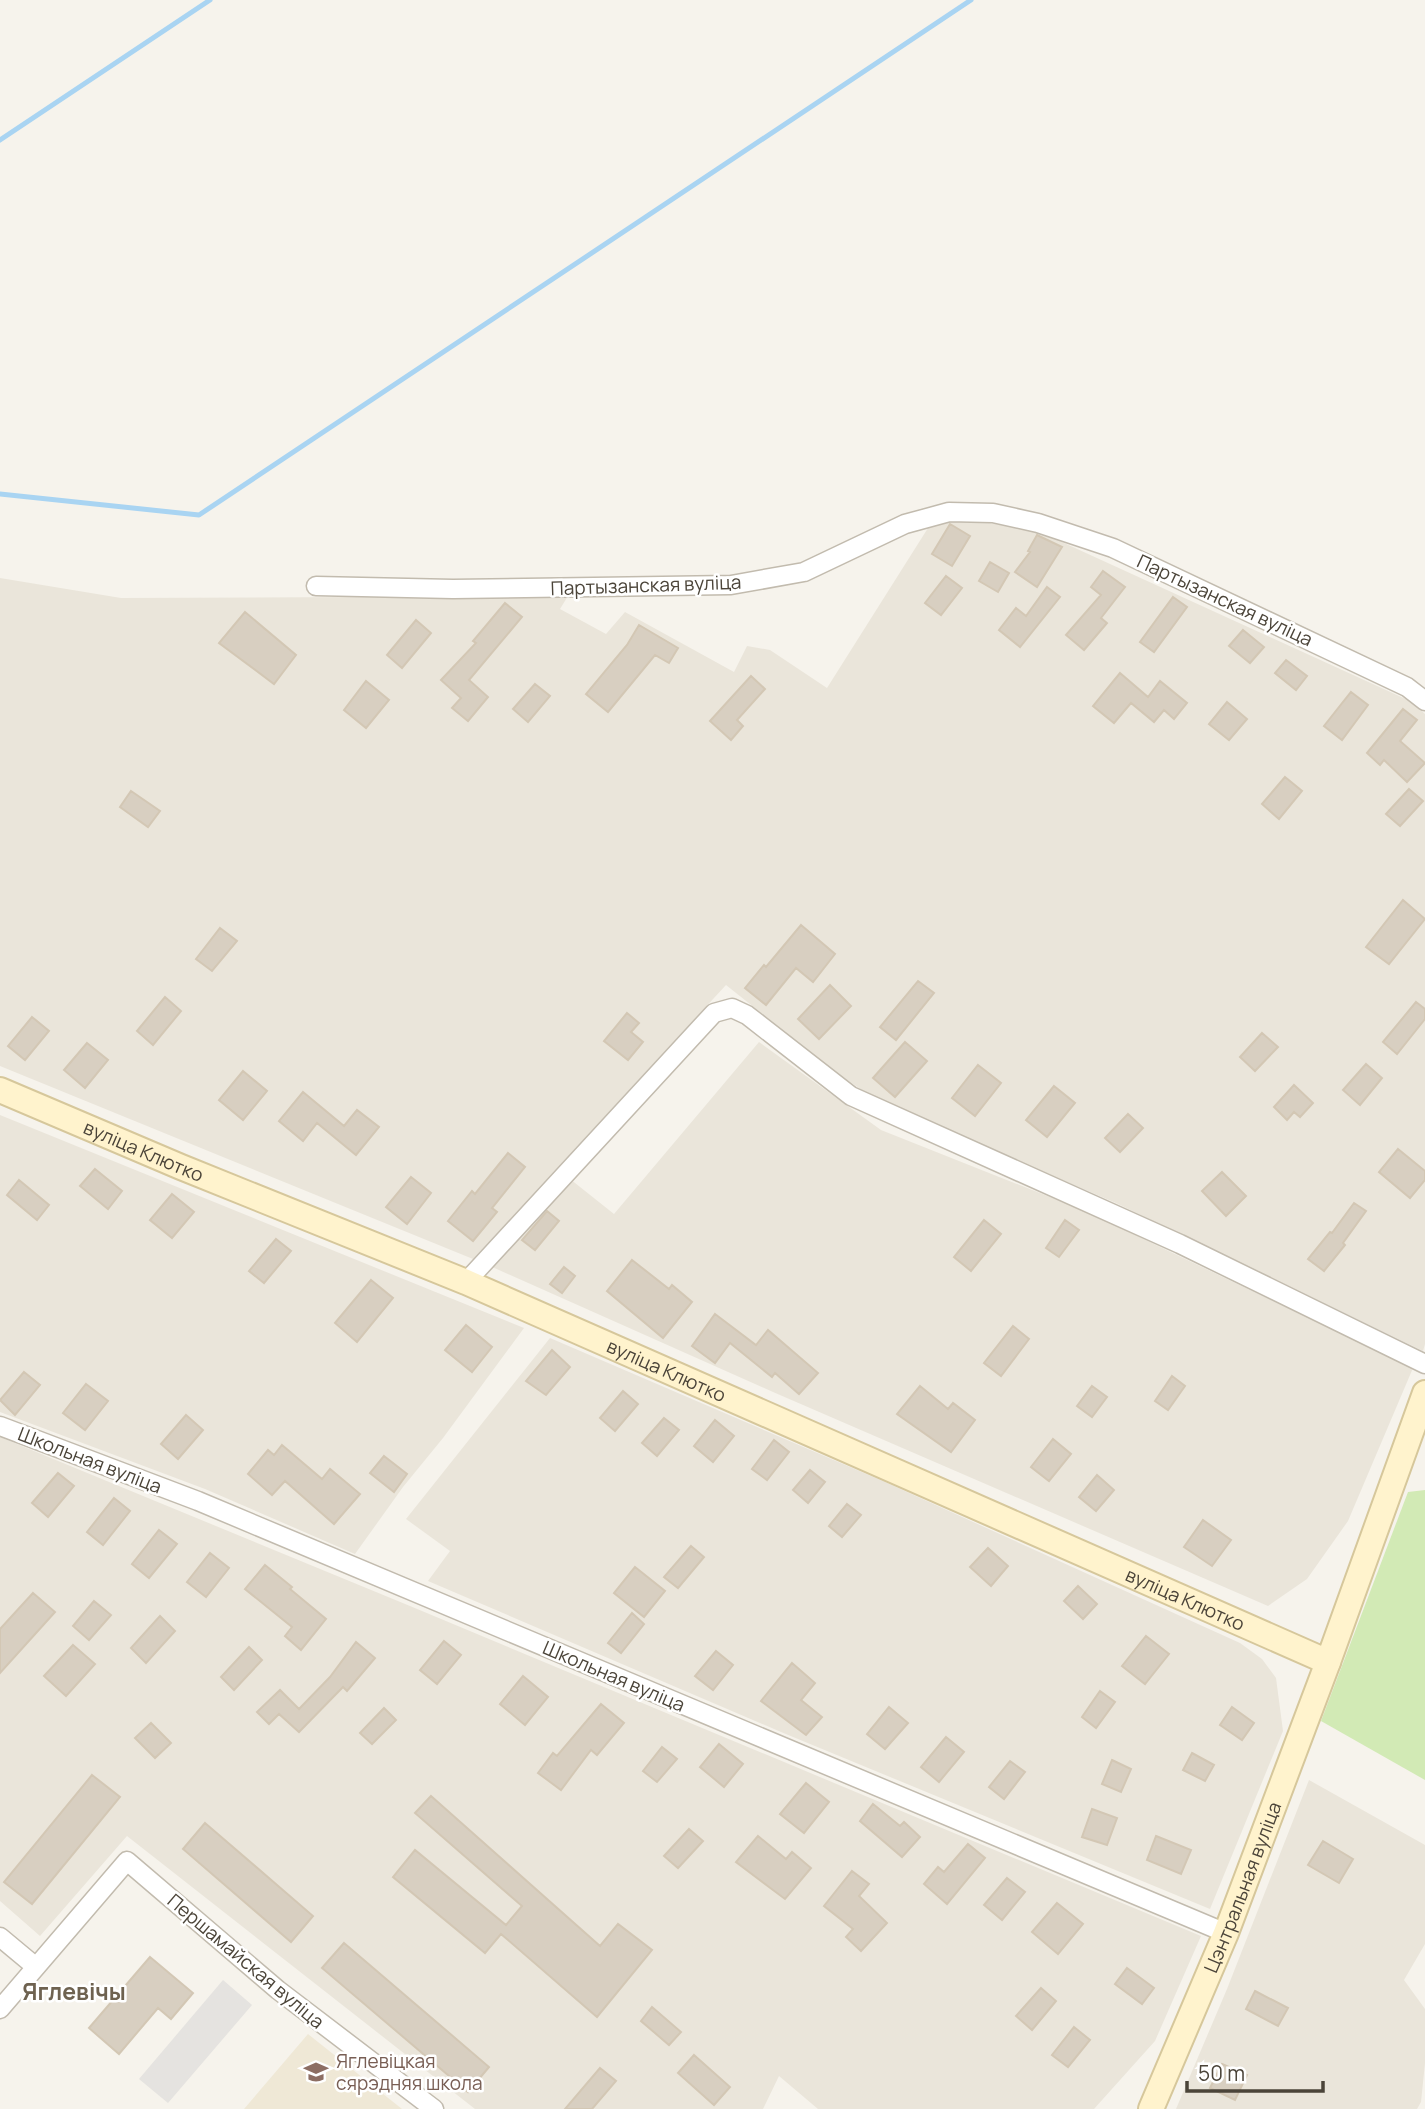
<svg xmlns="http://www.w3.org/2000/svg" width="1425" height="2109" font-family="Manrope,sans-serif">
	<style>
		.residential { fill: #eae5da }
		.education { fill: #efe8d6 }
		.green { fill: #d2eab5 }
		.parking { fill: #e5e3e0 }
		.lines { fill: none; stroke-linecap: round; stroke-linejoin: round }
		.stream { stroke: #a9d4f2; stroke-width: 5 }
		.building { fill: #d8cfc1; stroke: #d3c7b4; stroke-width: 2 }
		.street-casing { stroke: #c2bbae; stroke-width: 21 }
		.secondary-casing { stroke: #d6c79b; stroke-width: 28 }
		.street { stroke: #fff; stroke-width: 18 }
		.secondary { stroke: #fff3cd; stroke-width: 24 }
		.labels { text-anchor: middle; dominant-baseline: central; stroke-width: 5; stroke-linejoin: round; paint-order: stroke }
		.street-label { font-size: 19px; fill: #4b4439; stroke: #fff }
		.education-label { font-size: 19px; fill: #785e54; stroke: #fff; text-anchor: start }
		.quarter-label { font-size: 23px; font-weight: bold; fill: #6e6250; stroke: #fff }
	</style>
	<rect width="100%" height="100%" fill="#f6f3ec"/>
	<path class="residential" d="M961 518 1040 532 1410 701 1425 714V1344L1423 1351 1116 1203 877 1100 835 1072 726 985 473 1259 0 1066V578L121 598 568 596 560 609 606 634 625 612 734 672 747 646 770 650 827 688 928 528Z
		M759 1042 881 1130 1085 1211 1413 1368 1348 1521 1307 1579 1268 1606 773 1392 490 1266 570 1179 614 1214Z
		M0 1115 524 1328 443 1438 403 1487 355 1554 205 1489 0 1412Z
		M550 1338 885 1482 1240 1643 1262 1659 1276 1678 1283 1731 1210 1909 781 1732 428 1581 450 1551 406 1519Z
		M0 1437 410 1606 1201 1936 1155 2041 1094 2109H818L779 2076 763 2109H475L127 1836 40 1936 0 1901Z
		M1309 1780 1425 1845V1944L1404 1980 1425 2009V2063L1421 2102 1417 2109H1176L1227 1989Z"/>
	<path class="education" d="M308 2034 402 2109H244Z"/>
	<path class="green" d="M1425 1490V1780L1321 1721 1408 1492Z"/>
	<path class="parking" d="M223 1980 252 2005 168 2103 139 2079Z"/>
	<g class="lines">
		<path class="stream" d="M0 140 210 0
			M0 494 199 515 971 0"/>
	</g>
	<path class="building" d="M950 524 970 536 952 566 932 554Z
		M1037 535 1062 547 1037 587 1015 572 1030 552 1028 551Z
		M990 562 1009 573 998 592 979 581Z
		M1103 571 1125 587 1101 618 1107 623 1084 650 1066 635 1101 595 1091 587Z
		M946 576 962 588 941 615 925 603Z
		M1047 587 1060 597 1020 647 999 630 1016 608 1026 616Z
		M1173 597 1187 607 1154 652 1140 642Z
		M505 603 522 617 469 680 488 697 468 721 452 708 461 698 441 680 476 643 473 641Z
		M245 612 296 655 274 684 219 643Z
		M416 620 431 633 402 668 387 655Z
		M639 625 678 648 669 663 655 655 608 712 586 694 627 645Z
		M1243 630 1264 647 1250 663 1229 646Z
		M1286 660 1307 676 1296 690 1275 673Z
		M1120 673 1148 697 1160 681 1187 703 1174 719 1164 710 1154 722 1131 703 1114 723 1093 706Z
		M751 676 765 689 737 720 743 726 731 740 710 721Z
		M366 681 389 700 366 728 344 710Z
		M535 684 550 696 528 722 513 709Z
		M1351 692 1368 705 1342 740 1324 726Z
		M1227 702 1247 719 1229 740 1209 724Z
		M1403 709 1417 720 1400 741 1425 763 1407 782 1384 760 1380 765 1367 753Z
		M1285 777 1302 791 1279 819 1262 804Z
		M1409 789 1423 801 1400 826 1386 814Z
		M131 791 160 811 148 827 120 807Z
		M1403 900 1425 919 1389 964 1366 947Z
		M801 925 835 954 813 982 796 968 766 1005 745 988 764 965 766 967Z
		M220 928 237 941 212 971 196 959Z
		M918 981 934 993 896 1040 880 1027Z
		M830 985 851 1006 819 1039 798 1019Z
		M165 997 181 1011 153 1045 137 1031Z
		M1416 1002 1425 1009V1019L1397 1054 1383 1042Z
		M627 1013 639 1023 631 1032 643 1042 628 1060 604 1041Z
		M32 1017 49 1031 25 1060 8 1046Z
		M1262 1033 1278 1047 1255 1071 1240 1057Z
		M905 1042 927 1061 895 1097 873 1078Z
		M87 1043 108 1060 85 1088 64 1070Z
		M1366 1064 1382 1078 1360 1105 1343 1090Z
		M978 1065 1001 1083 975 1116 952 1098Z
		M243 1071 267 1091 243 1120 219 1100Z
		M1294 1085 1313 1103 1300 1117 1294 1112 1287 1120 1274 1107Z
		M1054 1086 1075 1103 1047 1137 1026 1120Z
		M303 1092 344 1126 357 1110 379 1127 356 1155 317 1123 303 1141 279 1121Z
		M1128 1114 1143 1128 1120 1152 1105 1138Z
		M1398 1149 1425 1171V1180L1410 1198 1379 1172Z
		M508 1153 525 1167 492 1208 497 1212 473 1241 448 1221 472 1191 475 1194Z
		M95 1169 122 1191 108 1209 80 1186Z
		M1222 1172 1246 1196 1226 1216 1202 1191Z
		M411 1177 431 1193 407 1224 386 1207Z
		M19 1180 49 1205 37 1220 7 1195Z
		M172 1194 194 1212 172 1238 150 1220Z
		M1354 1203 1366 1211 1343 1243 1345 1245 1324 1271 1308 1259 1330 1232 1332 1233Z
		M547 1211 559 1221 535 1250 522 1240Z
		M984 1220 1001 1234 971 1271 954 1257Z
		M1065 1220 1079 1230 1059 1257 1046 1248Z
		M276 1239 291 1251 264 1283 249 1271Z
		M632 1260 669 1289 672 1285 692 1302 663 1338 607 1291Z
		M564 1267 575 1276 562 1293 550 1284Z
		M371 1280 393 1298 357 1342 335 1323Z
		M715 1314 756 1345 768 1330 818 1373 799 1394 775 1373 772 1377 730 1343 715 1363 692 1346Z
		M466 1325 492 1347 472 1372 445 1350Z
		M1013 1326 1029 1339 1001 1376 984 1363Z
		M552 1350 570 1367 546 1395 526 1381Z
		M24 1372 40 1385 15 1415 0 1400Z
		M1172 1376 1185 1386 1168 1410 1155 1401Z
		M86 1384 108 1401 85 1430 63 1413Z
		M920 1386 948 1409 953 1403 975 1420 951 1452 897 1414Z
		M1092 1386 1107 1397 1092 1417 1077 1406Z
		M623 1391 638 1404 615 1431 600 1418Z
		M186 1415 203 1430 178 1459 161 1444Z
		M664 1418 679 1430 657 1456 642 1443Z
		M715 1420 734 1436 713 1462 694 1446Z
		M1053 1439 1071 1454 1049 1481 1031 1467Z
		M774 1440 789 1452 767 1480 752 1469Z
		M282 1445 322 1479 330 1469 360 1494 334 1524 285 1481 272 1495 248 1474 268 1450 274 1455Z
		M384 1456 407 1474 394 1492 370 1473Z
		M810 1470 825 1482 808 1503 793 1490Z
		M58 1473 74 1486 48 1517 32 1503Z
		M1097 1475 1114 1490 1096 1511 1079 1497Z
		M114 1498 130 1511 103 1545 87 1532Z
		M847 1504 861 1515 842 1537 829 1526Z
		M1203 1520 1231 1540 1212 1566 1184 1547Z
		M159 1530 177 1544 149 1578 132 1564Z
		M691 1546 704 1557 678 1588 664 1577Z
		M988 1548 1008 1566 991 1586 970 1567Z
		M210 1553 229 1568 206 1597 187 1582Z
		M265 1565 292 1587 290 1589 326 1619 301 1650 285 1636 292 1627 245 1589Z
		M635 1567 665 1591 644 1617 614 1593Z
		M1078 1586 1097 1604 1083 1619 1064 1601Z
		M33 1593 55 1612 0 1673V1629Z
		M94 1601 111 1615 89 1640 73 1626Z
		M632 1613 644 1624 621 1653 608 1643Z
		M160 1616 175 1631 146 1663 131 1648Z
		M1146 1636 1169 1654 1145 1684 1122 1666Z
		M444 1641 461 1655 437 1684 420 1670Z
		M356 1642 375 1658 347 1691 343 1687 299 1732 279 1714 269 1724 257 1712 280 1690 299 1709 330 1677Z
		M73 1645 95 1664 66 1696 44 1676Z
		M249 1647 262 1660 234 1690 221 1677Z
		M716 1651 733 1665 713 1690 695 1676Z
		M792 1663 815 1683 801 1700 822 1717 806 1735 761 1701Z
		M523 1676 548 1697 525 1725 500 1704Z
		M1100 1691 1115 1702 1096 1728 1082 1717Z
		M601 1704 624 1723 597 1755 591 1750 561 1790 538 1773 553 1753 557 1756Z
		M889 1707 908 1723 885 1749 867 1734Z
		M1232 1707 1254 1723 1242 1740 1220 1725Z
		M384 1708 396 1720 372 1744 360 1733Z
		M151 1723 171 1743 155 1758 135 1738Z
		M946 1737 964 1752 939 1782 921 1767Z
		M719 1744 743 1764 724 1787 700 1767Z
		M662 1747 677 1759 657 1782 643 1771Z
		M1192 1753 1214 1765 1205 1781 1183 1770Z
		M1112 1760 1131 1769 1121 1792 1102 1784Z
		M1010 1761 1025 1772 1004 1799 989 1787Z
		M92 1775 120 1797 32 1904 4 1882Z
		M806 1783 829 1802 804 1833 780 1814Z
		M431 1796 600 1946 618 1924 652 1950 597 2017 501 1934 485 1953 393 1877 415 1850 506 1925 522 1906 415 1813Z
		M873 1804 900 1826 904 1822 920 1837 902 1857 860 1821Z
		M1092 1809 1117 1818 1107 1845 1082 1837Z
		M205 1823 313 1916 291 1942 183 1849Z
		M689 1829 703 1841 678 1868 664 1856Z
		M758 1836 786 1859 792 1852 811 1868 785 1899 736 1862Z
		M1156 1836 1191 1850 1181 1874 1147 1860Z
		M1323 1841 1353 1859 1339 1883 1308 1865Z
		M968 1844 985 1858 947 1904 924 1884 938 1867 944 1872Z
		M852 1871 869 1884 859 1896 887 1923 861 1951 846 1937 853 1929 824 1906Z
		M1007 1878 1025 1892 1002 1920 984 1905Z
		M1057 1903 1083 1924 1058 1954 1032 1932Z
		M344 1943 489 2067 468 2092 322 1968Z
		M150 1957 193 1993 171 2019 158 2008 119 2054 89 2028Z
		M1127 1968 1154 1988 1142 2004 1115 1984Z
		M1041 1988 1056 2001 1032 2030 1016 2016Z
		M1255 1991 1288 2008 1278 2026 1246 2009Z
		M652 2007 681 2032 669 2045 641 2021Z
		M1074 2027 1090 2040 1068 2067 1052 2055Z
		M694 2055 730 2087 714 2105 678 2073Z
		M1222 2064 1247 2075 1235 2100 1210 2088Z
		M600 2068 616 2081 592 2109H565Z"/>
	<g class="lines">
		<g class="street-casing">
			<path id="street" d="M316 586 453 589 731 585 804 572 905 524 949 512 993 513 1038 523 1113 548 1407 687 1425 701
				M466 1282 714 1013 732 1008 747 1015 851 1096 1180 1244 1425 1364
				M0 1426 198 1501 1226 1933
				M0 1937 36 1967
				M0 2009 127 1861 278 1990 434 2109"/>
		</g>
		<g class="secondary-casing">
			<g id="secondary">
				<path id="s1" d="M0 1090 181 1167 466 1282 1328 1662"/>
				<path id="s2" d="M1151 2109 1226 1933 1328 1662 1425 1393"/>
			</g>
		</g>
		<use href="#street" class="street"/>
		<use href="#secondary" class="secondary"/>
	</g>
	<defs>
		<g id="school-bare" transform="scale(1.89)"><path d="M0-5L7-2L0 1L-7-2ZM-4 1L0 2.5L4 1V4Q0 6-4 4Z" fill="#8d6e63" stroke="#fff" stroke-width="2.5" paint-order="stroke"/></g>
	</defs>
	<g fill-rule="evenodd">
		<use href="#school-bare" x="316" y="2072"/>
	</g>
	<g class="labels">
		<g class="street-label">
			<text transform="translate(646 585) rotate(-2)">Партызанская вуліца</text>
			<text transform="translate(1225 600) rotate(25)">Партызанская вуліца</text>
			<text stroke="none"><textPath href="#s1" startOffset="156">вуліца Клютко</textPath></text>
			<text stroke="none"><textPath href="#s1" startOffset="723">вуліца Клютко</textPath></text>
			<text transform="translate(90 1460) rotate(21)">Школьная вуліца</text>
			<text stroke="none"><textPath href="#s1" startOffset="1290">вуліца Клютко</textPath></text>
			<text transform="translate(614 1676) rotate(23)">Школьная вуліца</text>
			<text stroke="none"><textPath href="#s2" startOffset="240">Цэнтральная вуліца</textPath></text>
			<text transform="translate(246 1961) rotate(40)">Першамайская вуліца</text>
		</g>
		<g class="education-label">
			<text x="336" y="2061">Яглевіцкая<tspan x="336" dy="22">сярэдняя школа</tspan></text>
		</g>
		<g class="quarter-label">
			<text x="74" y="1991">Яглевічы</text>
		</g>
	</g>
	<path d="M1187 2081v10h136v-10" fill="none" stroke="#4b4439" stroke-width="3.5"/>
	<text x="1198" y="2081" font-size="21" fill="#4b4439" stroke="#ffffff" stroke-width="5" paint-order="stroke">50 m</text>
</svg>
